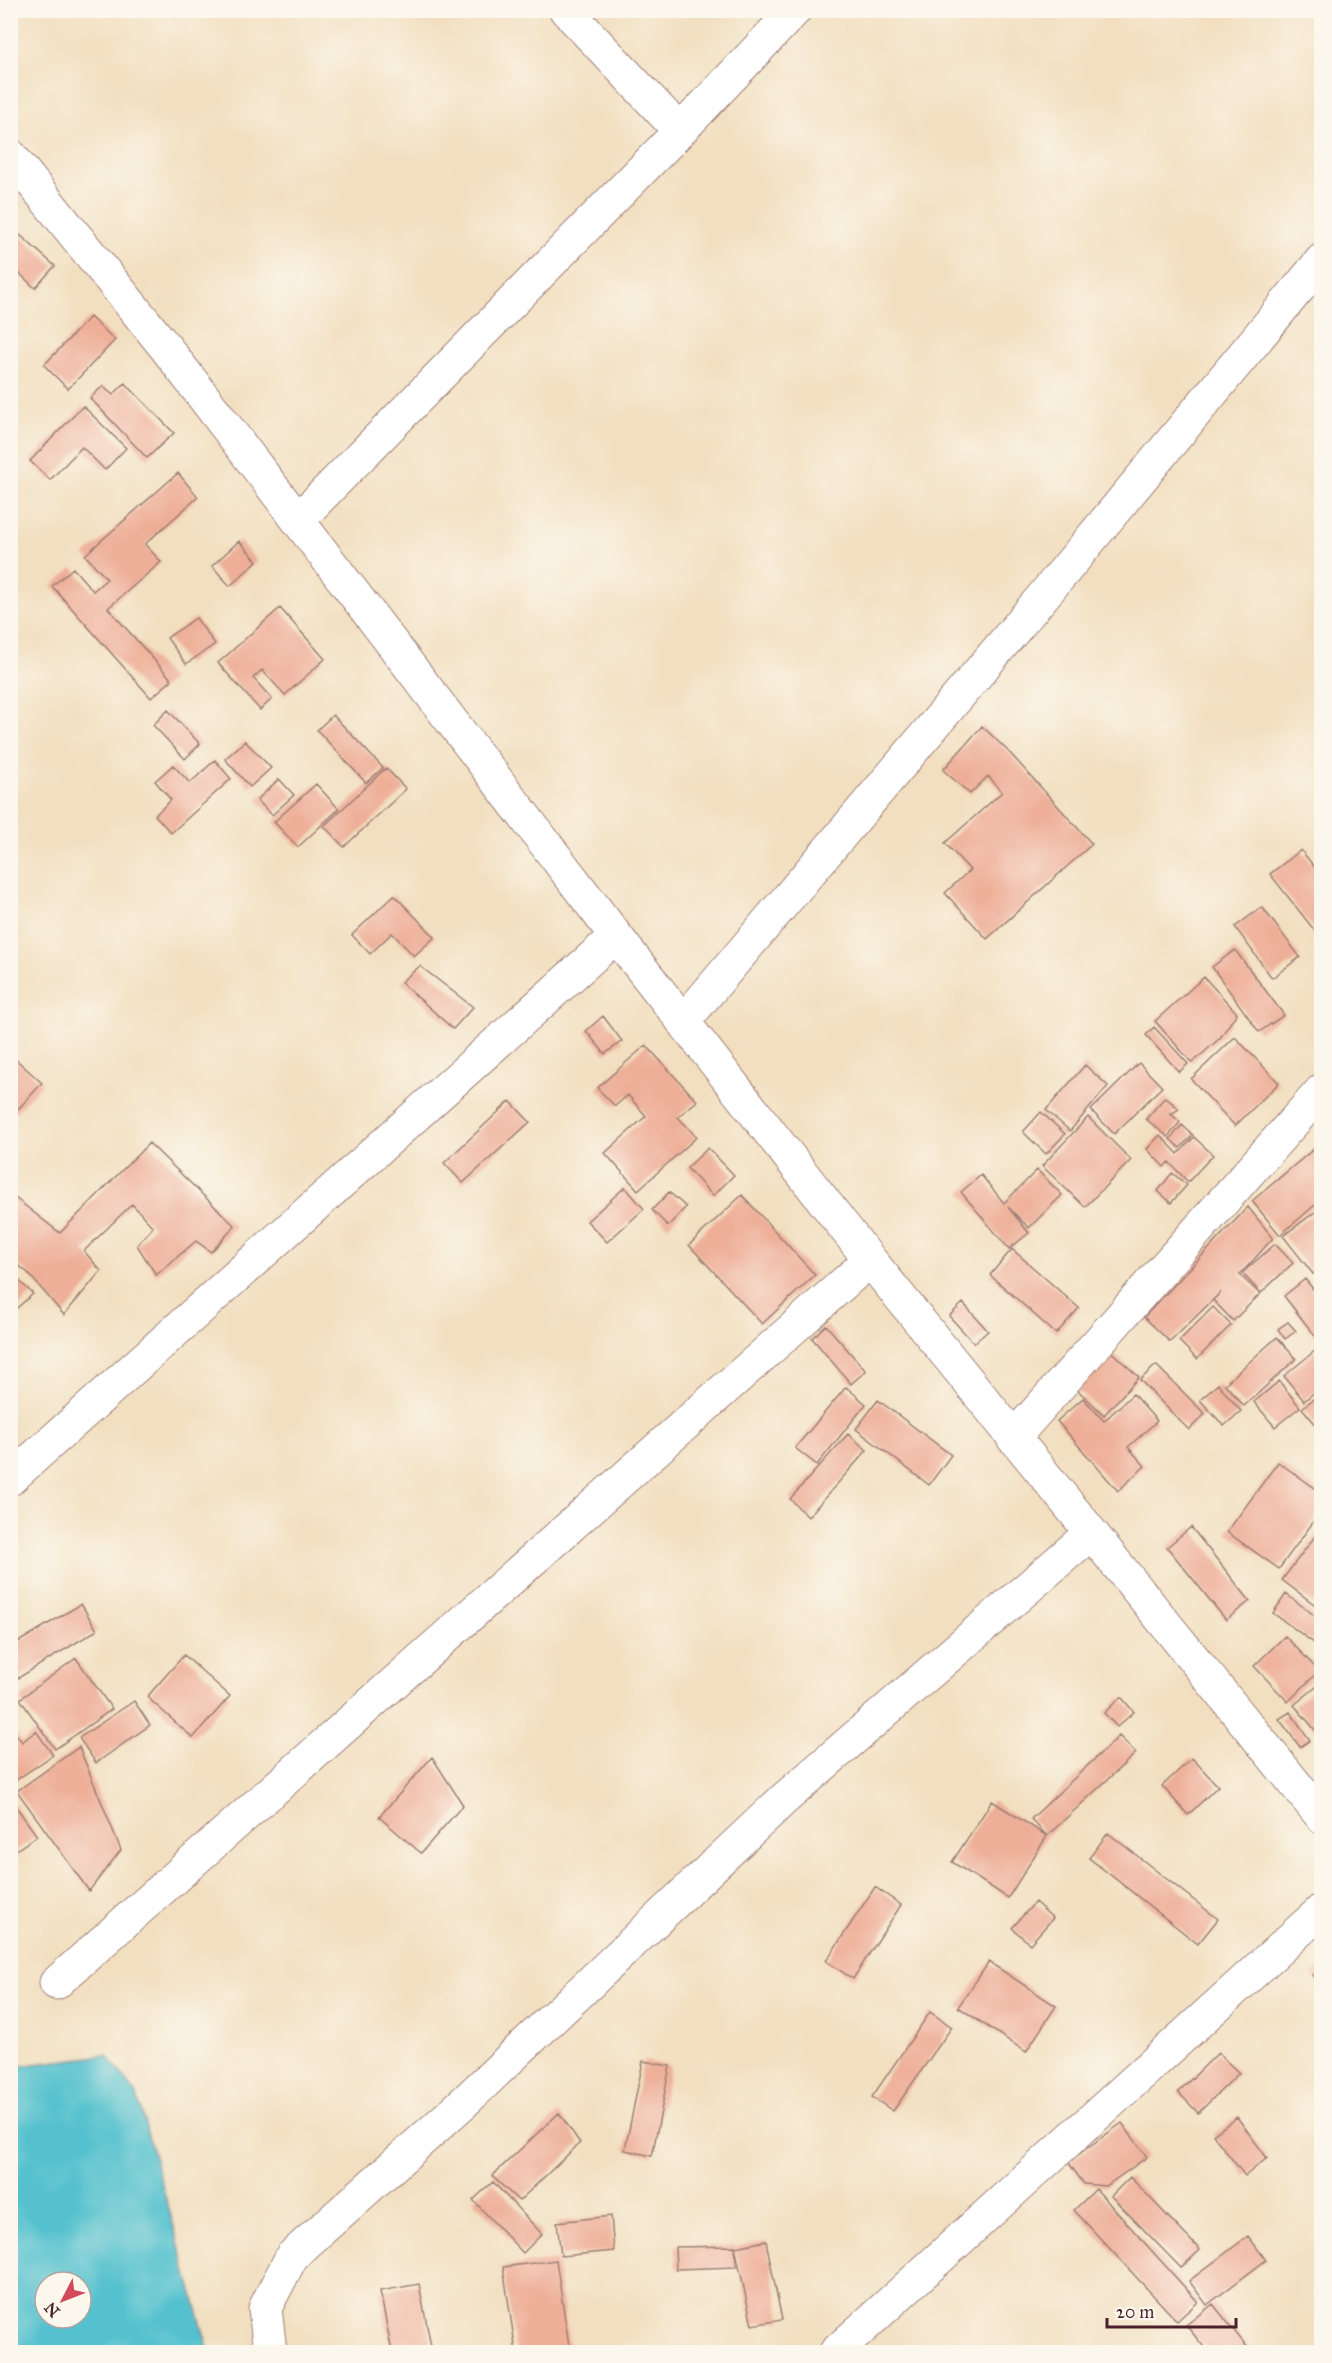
<svg xmlns="http://www.w3.org/2000/svg" width="1332" height="2363" font-family="'IM FELL Great Primer',serif">
	<style>
		.water { fill: #55c1ce; stroke: #50707c; stroke-width: 1.5; fill-rule: evenodd }
		.building { fill: #eeae97 }
		.lines { fill: none; stroke-linecap: round; stroke-linejoin: round }
		.minor-casing { stroke: #9e7f76; stroke-width: 35 }
		.minor { stroke: #fff; stroke-width: 33 }
	</style>
	<rect width="100%" height="100%" fill="#fbf7ec"/>
	<filter id="ink" filterUnits="userSpaceOnUse"><feTurbulence type="fractalNoise" baseFrequency=".0167" numOctaves="2"/><feDisplacementMap in="SourceGraphic" scale="12" xChannelSelector="R" yChannelSelector="G"/><feConvolveMatrix kernelMatrix="1 2 1 2 8 2 1 2 1" color-interpolation-filters="sRGB"/></filter>
	<filter id="wash" filterUnits="userSpaceOnUse"><feTurbulence type="fractalNoise" baseFrequency=".008" numOctaves="4" result="noise"/><feDisplacementMap in="SourceGraphic" scale="24" xChannelSelector="R" yChannelSelector="G"/><feGaussianBlur stdDeviation="1.35" result="paint"/><feColorMatrix in="noise" values="0 0 0 0 0 0 0 0 0 0 0 0 0 0 0 0 0 1.4 0 .05"/><feComposite in="paint" operator="in"/></filter>
	<g filter="url(#wash)">
		<rect width="100%" height="100%" fill="#f2dfc0"/>
		<path class="water" d="M107 2055 136 2093 209 2352H11V2067ZM45 2282H81V2318H45Z"/>
		<g id="blocks">
			<path class="building" d="M20 235 55 266 35 288 19 273 10 282V245Z
				M90 317 115 340 68 389 44 365Z
				M125 383 174 433 147 458 90 398 103 386 113 395Z
				M83 406 126 448 105 470 82 447 50 480 30 461Z
				M178 473 198 497 145 544 161 562 108 608 172 680 151 698 52 586 73 568 93 591 107 579 85 555Z
				M239 541 257 561 230 586 212 566Z
				M280 608 325 659 285 695 262 670 253 678 272 699 260 710 218 663Z
				M196 618 215 644 186 664 167 638Z
				M168 710 200 744 185 759 153 725Z
				M333 715 383 768 366 783 317 730Z
				M982 726 1009 752 1092 844 987 939 945 893 970 870 945 843 1002 792 988 776 970 794 943 770Z
				M245 741 271 768 250 787 225 759Z
				M215 760 231 779 171 833 155 815 171 800 155 781 173 765 190 783Z
				M386 768 406 789 344 847 324 826Z
				M279 779 294 795 272 815 257 800Z
				M316 784 339 809 298 847 274 822Z
				M1301 850 1322 877V940L1270 874Z
				M394 895 435 937 414 956 392 933 370 954 352 935Z
				M1262 907 1300 957 1272 978 1235 927Z
				M1235 950 1284 1015 1259 1032 1212 967Z
				M420 966 473 1007 453 1029 401 982Z
				M1204 977 1237 1013 1220 1038 1192 1063 1155 1021Z
				M603 1016 622 1041 605 1054 586 1031Z
				M1154 1027 1188 1064 1179 1072 1146 1035Z
				M1235 1037 1279 1083 1235 1126 1191 1079Z
				M646 1045 697 1101 678 1117 697 1137 638 1190 605 1153 646 1116 628 1095 615 1106 597 1088Z
				M10 1054 42 1083 10 1118Z
				M1139 1063 1162 1087 1114 1134 1091 1110Z
				M1085 1065 1108 1086 1070 1131 1046 1110Z
				M1165 1097 1179 1109 1171 1114 1180 1122 1168 1137 1146 1119Z
				M510 1101 530 1122 463 1183 444 1163Z
				M1041 1112 1065 1134 1046 1154 1023 1132Z
				M1088 1117 1131 1160 1085 1207 1042 1166Z
				M1182 1125 1193 1135 1180 1148 1170 1139Z
				M1160 1135 1178 1154 1194 1137 1213 1155 1188 1182 1169 1162 1164 1167 1147 1149Z
				M149 1143 235 1226 211 1252 196 1241 156 1275 137 1245 153 1227 132 1204 84 1251 101 1271 64 1315 27 1272 10 1259V1194L60 1233Z
				M1316 1147 1322 1153V1199L1280 1235 1252 1201Z
				M708 1148 734 1175 713 1196 687 1168Z
				M1037 1170 1062 1195 1029 1228 1008 1207 1029 1233 1009 1249 961 1192 981 1175 1004 1203Z
				M1172 1173 1187 1185 1171 1203 1158 1191Z
				M625 1187 644 1209 607 1242 587 1221Z
				M669 1192 686 1207 668 1226 652 1210Z
				M742 1195 815 1275 762 1324 689 1245Z
				M1248 1207 1273 1238 1240 1275 1260 1294 1233 1321 1213 1300 1221 1292 1170 1342 1144 1317Z
				M1322 1207V1268L1313 1274 1283 1236Z
				M1275 1244 1293 1263 1261 1293 1242 1273Z
				M1012 1249 1079 1308 1056 1334 990 1275Z
				M10 1272 33 1294 10 1314Z
				M1305 1279 1322 1300V1332L1316 1337 1284 1296Z
				M963 1303 988 1331 974 1343 949 1316Z
				M1213 1307 1231 1325 1197 1359 1179 1341Z
				M1288 1322 1296 1331 1285 1339 1278 1329Z
				M826 1325 866 1371 851 1384 812 1338Z
				M1277 1337 1296 1359 1244 1406 1225 1384Z
				M1322 1345V1386L1304 1401 1284 1376Z
				M1105 1346 1139 1377 1104 1415 1070 1383Z
				M1156 1365 1205 1414 1189 1430 1140 1380Z
				M1279 1381 1300 1407 1275 1427 1254 1402Z
				M1218 1384 1241 1411 1224 1426 1200 1400Z
				M846 1387 866 1404 817 1465 795 1448Z
				M1322 1392V1432L1302 1408Z
				M1133 1394 1157 1421 1128 1447 1145 1466 1118 1491 1057 1421 1083 1398 1104 1421Z
				M878 1400 951 1455 929 1485 856 1429Z
				M848 1434 867 1450 808 1517 790 1499Z
				M1278 1462 1322 1493V1510L1279 1569 1227 1532Z
				M1191 1527 1250 1601 1226 1620 1167 1547Z
				M1322 1527V1610L1282 1580Z
				M1286 1594 1322 1621V1649L1273 1613Z
				M81 1604 97 1630 10 1683V1647Z
				M1285 1636 1319 1671 1288 1702 1254 1666Z
				M184 1655 230 1696 193 1738 147 1697Z
				M76 1658 112 1709 55 1749 20 1699Z
				M1316 1687 1322 1693V1738L1294 1705Z
				M1121 1697 1134 1712 1117 1727 1104 1713Z
				M134 1701 150 1725 96 1763 79 1738Z
				M1290 1712 1310 1740 1300 1747 1279 1719Z
				M10 1726 22 1742 36 1731 53 1755 10 1784Z
				M1119 1736 1136 1753 1047 1836 1031 1819Z
				M79 1747 121 1850 89 1891 17 1791Z
				M432 1757 463 1805 421 1853 379 1817Z
				M1192 1758 1218 1786 1188 1815 1162 1786Z
				M10 1798 37 1836 10 1854Z
				M992 1801 1047 1836 1008 1898 952 1862Z
				M1108 1833 1218 1919 1198 1944 1089 1858Z
				M875 1887 901 1905 853 1979 826 1961Z
				M1035 1902 1053 1918 1030 1944 1012 1928Z
				M989 1962 1056 2006 1026 2052 958 2007Z
				M1322 1967V1987L1312 1975Z
				M930 2012 952 2027 893 2111 872 2097Z
				M1218 2053 1239 2073 1198 2113 1178 2092Z
				M643 2061 670 2066 652 2156 625 2150Z
				M559 2113 580 2143 519 2201 492 2176Z
				M1237 2117 1267 2158 1245 2176 1213 2135Z
				M1122 2123 1147 2157 1106 2186 1084 2184 1068 2162Z
				M1130 2177 1200 2250 1181 2268 1111 2196Z
				M493 2182 542 2234 523 2253 473 2200Z
				M1096 2189 1198 2302 1177 2321 1074 2210Z
				M611 2216 614 2251 561 2256 557 2222Z
				M1248 2236 1266 2260 1207 2305 1189 2281Z
				M766 2241 782 2320 752 2325 735 2247Z
				M735 2246 736 2267 676 2269 675 2247Z
				M556 2260 570 2352H516L503 2267Z
				M419 2284 432 2352H392L380 2291Z
				M1213 2304 1251 2352H1208L1186 2325Z"/>
		</g>
	</g>
	<g filter="url(#ink)">
		<use href="#blocks" fill-opacity="0" stroke="#9e7f76" stroke-width="1.5"/>
		<g class="lines">
			<g class="minor-casing">
				<path id="minor" d="M566 10 680 131
					M10 155 166 348 616 936 870 1260 1322 1817
					M299 519 680 131 795 10
					M683 1022 1066 569 1322 260
					M1013 1438 1322 1090
					M10 1479 616 936
					M56 1983 870 1260
					M270 2352 265 2308 292 2256 461 2105 784 1799 1091 1533
					M836 2352 1322 1910"/>
			</g>
			<use href="#minor" class="minor"/>
		</g>
	</g>
	<rect width="1332" height="2363" fill="none" stroke="#fbf7ec" stroke-width="36"/>
	<g transform="translate(63 2300) rotate(228)"><circle r="28" fill="#fbf7ec" stroke="#b4a19f" stroke-width="1.5"/>
	<path d="M0-4.5L10 22L0 15L-10 22Z" fill="#d1495b"/>
	<text y="-9" font-size="16" font-weight="bold" text-anchor="middle" fill="#4a1f2b">N</text>
	</g>
	<path d="M1107 2318v9h129v-9" fill="none" stroke="#4a1f2b" stroke-width="3"/>
	<text x="1116" y="2318" font-size="18" fill="#4a1f2b" stroke="#fbf7ec" stroke-width="4.5" paint-order="stroke">20 m</text>
</svg>
